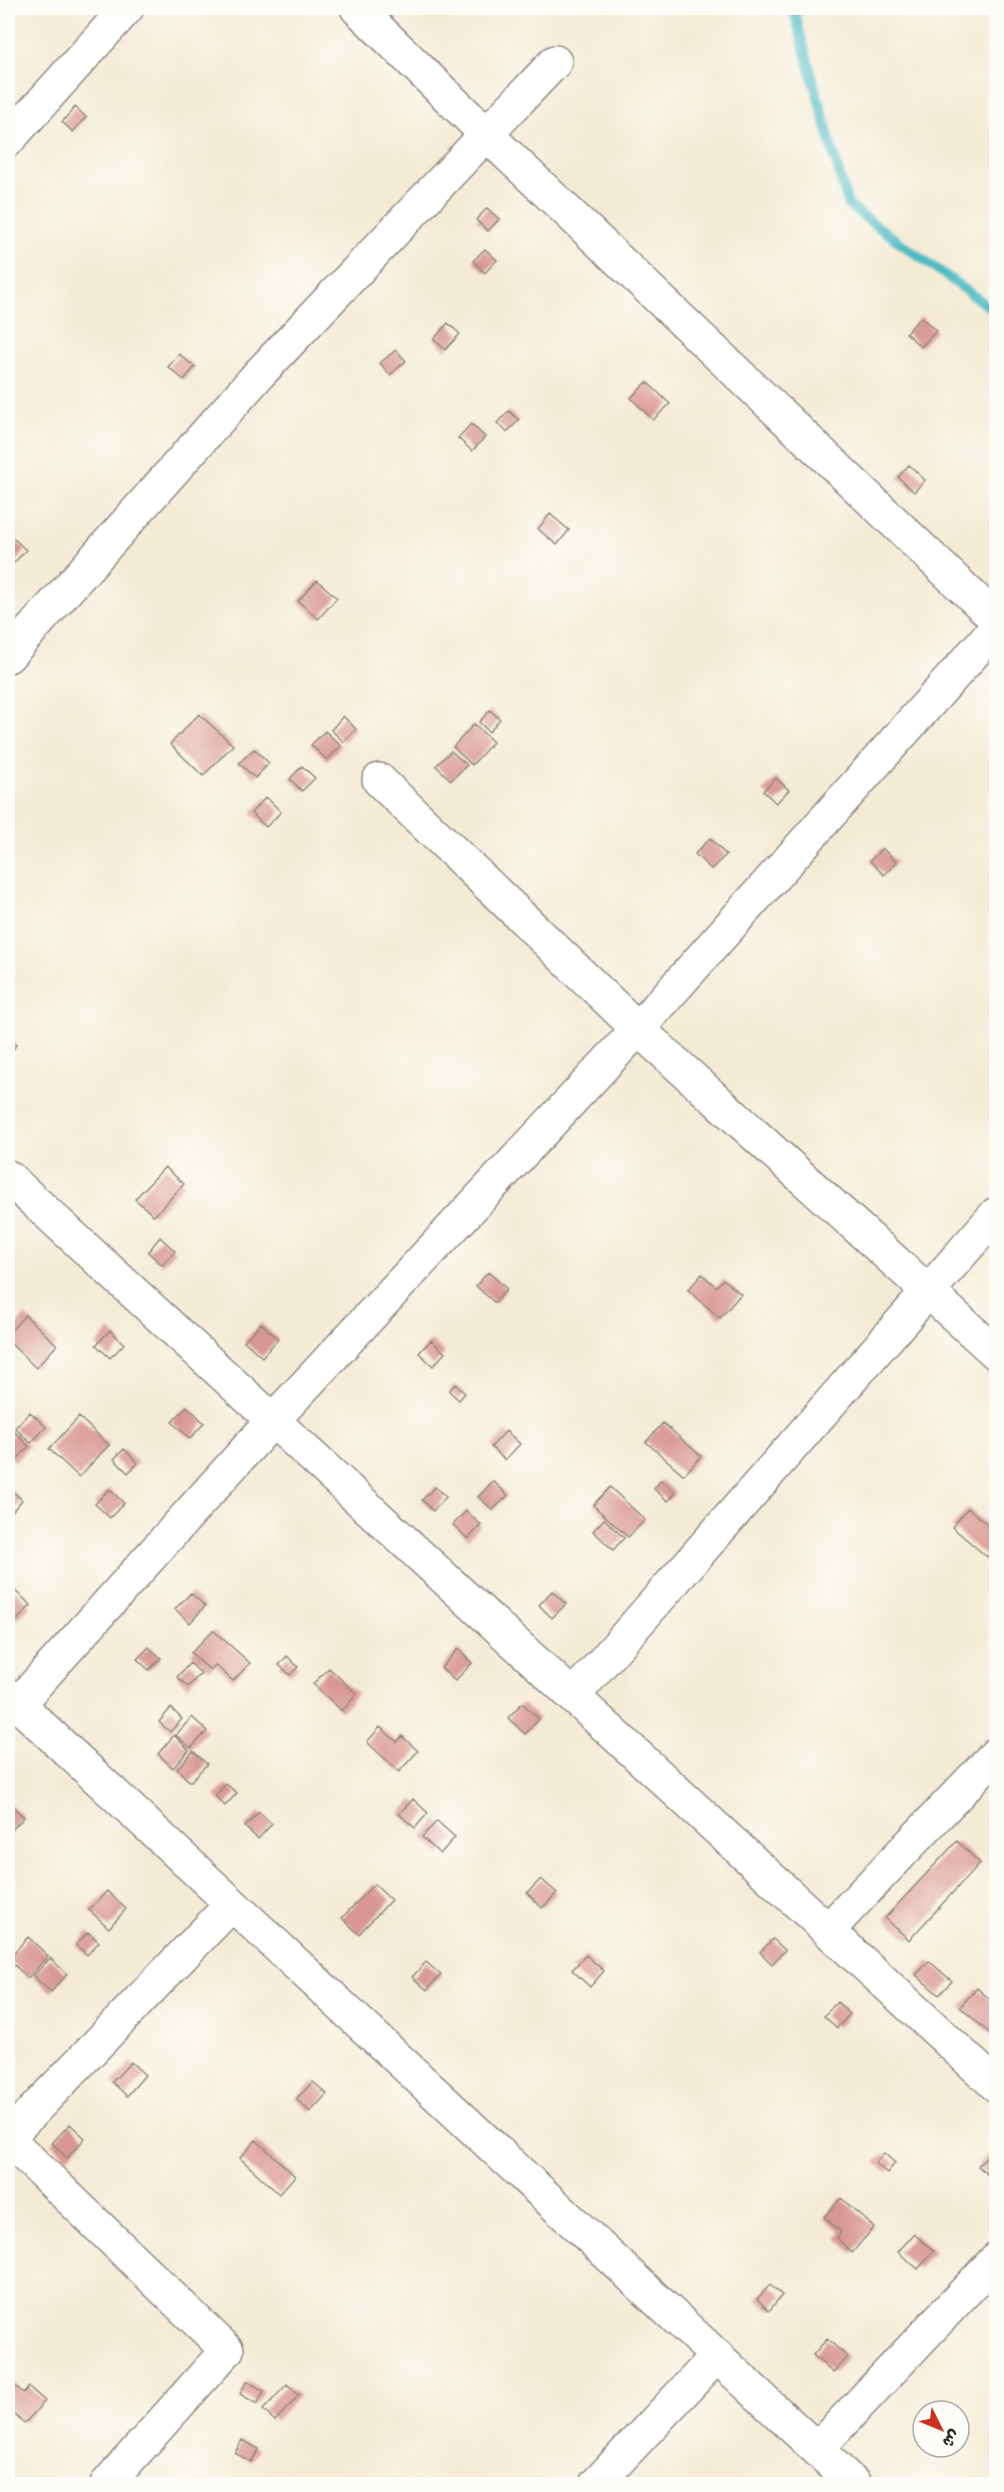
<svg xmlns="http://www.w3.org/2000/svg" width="1004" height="2492" font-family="'Patrick Hand','Playpen Sans Arabic',sans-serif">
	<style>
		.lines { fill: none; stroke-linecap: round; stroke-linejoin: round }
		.stream { stroke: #4dbbc5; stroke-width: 10 }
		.building { fill: #d99791 }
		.minor-casing { stroke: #908b80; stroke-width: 36 }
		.minor { stroke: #fff; stroke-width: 33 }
	</style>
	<rect width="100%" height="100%" fill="#fdfcf7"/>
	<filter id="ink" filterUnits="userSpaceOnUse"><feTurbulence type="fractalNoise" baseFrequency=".0167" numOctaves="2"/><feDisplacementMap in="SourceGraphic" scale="12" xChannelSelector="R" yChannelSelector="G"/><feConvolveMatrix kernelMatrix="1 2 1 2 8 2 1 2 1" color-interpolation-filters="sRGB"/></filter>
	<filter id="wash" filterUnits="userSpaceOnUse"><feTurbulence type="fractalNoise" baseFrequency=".008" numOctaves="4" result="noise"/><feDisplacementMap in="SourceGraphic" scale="24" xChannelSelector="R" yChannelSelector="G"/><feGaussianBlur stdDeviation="1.35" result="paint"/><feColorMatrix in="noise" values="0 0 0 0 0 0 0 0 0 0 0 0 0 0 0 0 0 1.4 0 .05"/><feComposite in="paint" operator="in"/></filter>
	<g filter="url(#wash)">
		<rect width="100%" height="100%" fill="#f4ebd5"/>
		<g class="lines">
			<path class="stream" d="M793 8 848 205 996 312"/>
		</g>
		<g id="blocks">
			<path class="building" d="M75 107 86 117 73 132 62 122Z
				M487 208 499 219 488 231 476 220Z
				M485 249 497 260 485 273 473 261Z
				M921 317 936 331 921 347 906 333Z
				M448 323 460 334 445 350 434 339Z
				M396 350 406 361 390 375 380 363Z
				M179 354 195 367 184 380 168 367Z
				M647 382 670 404 653 420 631 398Z
				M509 411 519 420 507 432 497 423Z
				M471 424 485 437 472 451 458 438Z
				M909 465 925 480 914 492 898 477Z
				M550 514 569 530 557 545 538 529Z
				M10 535 26 550 11 566 8 563V537Z
				M317 580 337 598 318 619 298 601Z
				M490 710 500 719 489 732 479 722Z
				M199 714 233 745 203 776 170 744Z
				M343 716 356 729 344 742 331 730Z
				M474 724 493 742 472 765 453 747Z
				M325 731 341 746 327 760 311 745Z
				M254 749 269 763 255 778 239 763Z
				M451 751 467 765 451 780 436 766Z
				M302 766 315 778 302 791 290 779Z
				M776 778 789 790 776 803 763 791Z
				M266 797 281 812 266 827 251 813Z
				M710 838 726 855 711 869 695 854Z
				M882 848 897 862 884 875 870 861Z
				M8 1039 16 1045 8 1057Z
				M165 1167 184 1184 154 1216 135 1199Z
				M160 1237 175 1251 162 1265 148 1252Z
				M488 1272 507 1289 495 1303 476 1286Z
				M702 1274 716 1287 723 1279 741 1294 720 1318 688 1290Z
				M25 1315 57 1345 36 1368 8 1341V1334Z
				M261 1323 278 1339 262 1357 244 1341Z
				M110 1330 124 1344 110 1358 96 1345Z
				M431 1340 445 1353 433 1366 419 1353Z
				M455 1384 465 1393 459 1400 449 1391Z
				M187 1406 204 1423 190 1439 172 1422Z
				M30 1412 46 1427 31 1443 15 1428Z
				M79 1417 109 1445 79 1477 49 1449Z
				M663 1423 701 1456 684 1475 646 1442Z
				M506 1431 520 1444 505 1460 491 1447Z
				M15 1432 29 1446 15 1462 8 1455V1440Z
				M124 1449 138 1463 128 1473 114 1459Z
				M661 1480 676 1493 668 1501 654 1489Z
				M493 1481 508 1495 493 1510 478 1497Z
				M435 1487 446 1497 433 1511 422 1500Z
				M610 1487 645 1520 628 1537 593 1505Z
				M9 1488 22 1500 8 1516V1489Z
				M109 1489 124 1503 110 1518 95 1504Z
				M968 1508 996 1532V1546L987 1557 952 1527Z
				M466 1511 481 1525 468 1539 453 1525Z
				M604 1519 624 1538 613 1550 593 1531Z
				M14 1590 31 1605 17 1620 8 1611V1597Z
				M552 1591 566 1604 552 1618 539 1605Z
				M191 1593 205 1606 190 1623 175 1609Z
				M213 1630 250 1663 233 1681 215 1665 210 1670 191 1653Z
				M149 1647 161 1658 149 1670 137 1659Z
				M458 1649 472 1663 455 1681 441 1668Z
				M287 1656 298 1667 290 1675 279 1665Z
				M190 1663 201 1673 188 1687 177 1677Z
				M329 1668 357 1694 342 1711 313 1684Z
				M522 1703 539 1719 525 1734 508 1718Z
				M171 1708 182 1719 170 1732 159 1722Z
				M192 1717 207 1731 191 1748 176 1735Z
				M380 1727 397 1742 402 1736 418 1751 399 1772 367 1742Z
				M174 1735 189 1750 173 1768 158 1754Z
				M193 1751 207 1764 190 1782 177 1769Z
				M226 1784 237 1793 225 1806 215 1796Z
				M413 1799 428 1813 415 1828 399 1814Z
				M8 1802 24 1817 8 1834Z
				M259 1812 272 1824 258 1839 245 1827Z
				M437 1821 455 1837 440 1854 422 1837Z
				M957 1841 980 1863 909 1940 885 1918Z
				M541 1879 557 1893 542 1908 527 1893Z
				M374 1884 391 1900 359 1934 342 1918Z
				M107 1891 126 1909 109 1928 89 1910Z
				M88 1932 99 1942 87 1955 76 1945Z
				M28 1937 48 1956 28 1978 8 1959Z
				M773 1939 785 1950 772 1964 760 1952Z
				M586 1955 604 1971 590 1987 572 1970Z
				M50 1958 67 1974 51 1992 33 1976Z
				M929 1961 952 1981 939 1995 916 1975Z
				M426 1962 441 1975 427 1990 412 1977Z
				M977 1988 996 2005 995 2038 960 2007Z
				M837 2002 850 2014 837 2028 824 2016Z
				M131 2062 145 2075 127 2096 112 2082Z
				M313 2082 327 2094 310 2112 296 2099Z
				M70 2124 85 2138 67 2158 52 2143Z
				M256 2140 295 2176 279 2194 240 2158Z
				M994 2148 996 2150V2182L978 2166Z
				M884 2153 895 2163 887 2173 875 2163Z
				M841 2198 874 2227 852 2253 837 2238 841 2232 824 2217Z
				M914 2234 934 2251 918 2269 898 2252Z
				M770 2285 782 2295 769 2311 757 2299Z
				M827 2339 848 2357 833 2373 813 2355Z
				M8 2379 23 2393 29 2387 45 2401 24 2424 8 2408Z
				M247 2381 264 2391 257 2404 240 2394Z
				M287 2384 299 2395 275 2421 263 2410Z
				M242 2440 259 2449 251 2462 235 2453Z"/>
		</g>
	</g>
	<g filter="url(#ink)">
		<use href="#blocks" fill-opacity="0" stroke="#908b80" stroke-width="1.5"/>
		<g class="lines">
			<g class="minor-casing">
				<path id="minor" d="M357 8 486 134 996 619
					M8 140 127 8
					M8 656 260 373 555 62
					M379 780 638 1029 996 1353
					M8 1177 996 2085
					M8 1695 854 2484
					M574 1695 996 1214
					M18 1704 273 1420 638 1029 996 628
					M829 1929 996 1754
					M8 2137 232 1904
					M8 2139 227 2350 107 2484
					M817 2449 996 2259
					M596 2484 717 2356"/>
			</g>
			<use href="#minor" class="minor"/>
		</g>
	</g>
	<rect width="1004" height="2492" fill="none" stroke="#fdfcf7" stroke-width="30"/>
	<g transform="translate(941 2429) rotate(133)"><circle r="28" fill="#fdfcf7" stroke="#a9a8a5" stroke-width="1.5"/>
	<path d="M0-4.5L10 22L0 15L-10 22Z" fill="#c8321e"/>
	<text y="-9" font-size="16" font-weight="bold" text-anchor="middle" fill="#2b2b2b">ش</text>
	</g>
</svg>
